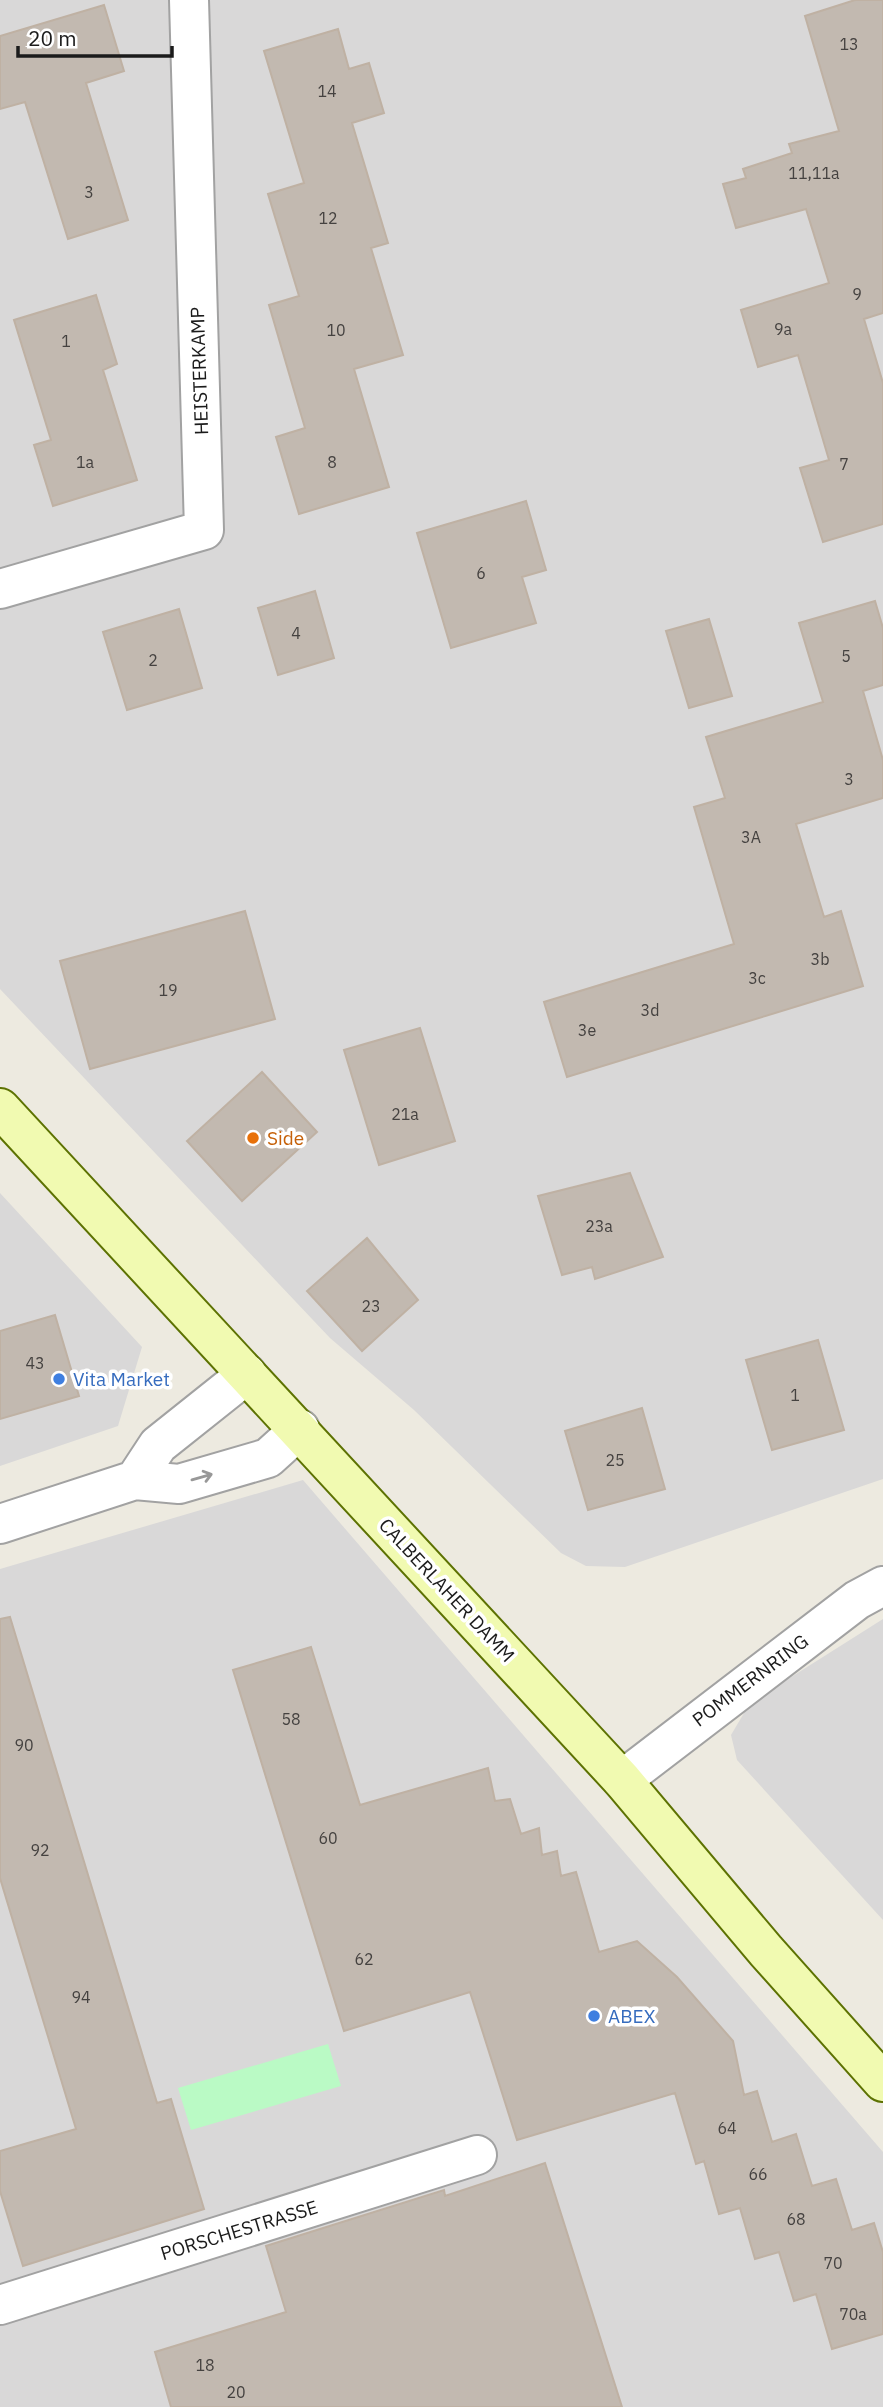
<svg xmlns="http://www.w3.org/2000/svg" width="883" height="2407" font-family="'IBM Plex Sans',sans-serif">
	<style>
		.residential { fill: #d9d8d8 }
		.park { fill: #bafac5 }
		.building { fill: #c2b9b0; stroke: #bfb1a3; stroke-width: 2 }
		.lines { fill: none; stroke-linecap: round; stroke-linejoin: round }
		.street-casing { stroke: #a2a2a2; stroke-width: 42 }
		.secondary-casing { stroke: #5d7202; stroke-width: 42 }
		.street { stroke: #fff; stroke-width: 38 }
		.secondary { stroke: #f1fab1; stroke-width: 38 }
		.oneway { stroke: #989898 }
		.food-dot { fill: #e8710a; stroke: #fff; stroke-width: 2.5 }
		.shop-dot { fill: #3f7fe0; stroke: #fff; stroke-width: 2.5 }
		.labels { text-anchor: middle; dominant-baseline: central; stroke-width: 7; stroke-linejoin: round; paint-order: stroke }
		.number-label { font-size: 16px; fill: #454240 }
		.street-label { font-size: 19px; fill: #1b1b1b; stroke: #fff }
		.food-label { font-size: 19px; fill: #c56008; stroke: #fff; text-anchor: start }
		.shop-label { font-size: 19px; fill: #366cbe; stroke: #fff; text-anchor: start }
	</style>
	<rect width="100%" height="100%" fill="#edeae0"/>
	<path class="residential" d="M0 0H883V1479L625 1567 586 1566 561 1553 414 1410 330 1338 0 989Z
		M0 1193 142 1347 118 1426 0 1466Z
		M303 1480 883 2152V2407H0V1569Z
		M883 1619V1920L737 1760 731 1735 750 1703Z"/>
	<path class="park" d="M328 2044 341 2086 191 2130 178 2088Z"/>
	<path class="building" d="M855 0H883V313L864 319 883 383V524L823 542 800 468 829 460 798 355 758 367 741 310 829 283 806 209 736 228 723 184 746 178 743 169 792 153 789 144 839 131 805 16Z
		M104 5 124 71 86 83 128 220 68 239 25 102 0 109V36Z
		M338 29 349 69 369 63 384 113 352 123 388 243 371 248 403 355 354 369 389 487 299 514 276 437 305 428 269 305 299 296 268 194 304 183 264 51Z
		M96 295 117 364 103 370 137 480 53 506 34 445 51 440 14 320Z
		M526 501 546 570 522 577 536 623 451 648 417 533Z
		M315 591 334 658 278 675 258 608Z
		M875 601 883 628V685L863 691 883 760V798L796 824 824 917 841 911 863 986 567 1077 544 1002 734 944 694 807 725 798 706 737 823 702 799 623Z
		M179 609 202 688 127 710 103 632Z
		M709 619 732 696 689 708 666 631Z
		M245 911 275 1019 90 1069 60 961Z
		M420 1028 455 1141 379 1165 344 1050Z
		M262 1072 317 1132 242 1201 187 1141Z
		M630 1173 663 1257 595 1279 592 1267 562 1275 538 1196Z
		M367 1238 418 1300 362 1351 307 1291Z
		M55 1315 79 1396 0 1419V1331Z
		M818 1340 844 1430 772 1450 746 1360Z
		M642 1408 665 1489 588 1510 565 1431Z
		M10 1617 157 2103 171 2099 204 2209 23 2266 0 2191V2151L76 2129 0 1878V1619Z
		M311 1647 360 1805 488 1768 495 1801 510 1799 521 1834 539 1828 542 1855 557 1851 561 1876 576 1872 599 1952 637 1941 677 1977 733 2041 744 2095 757 2091 772 2142 796 2134 812 2186 836 2179 852 2230 874 2223 883 2252V2334L832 2349 816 2294 794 2301 779 2252 755 2259 740 2208 719 2214 704 2161 696 2164 675 2093 517 2140 470 1992 344 2031 233 1670Z
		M545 2163 622 2407H171L155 2352 286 2312 266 2246 444 2190 445 2196Z"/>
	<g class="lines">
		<g class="street-casing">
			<path id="street" d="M0 589 204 530 189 0
				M135 1480 158 1445 247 1374
				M0 1524 135 1480 179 1484 268 1458 300 1429
				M622 1780 857 1600 883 1586
				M0 2305 477 2155"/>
		</g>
		<g class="secondary-casing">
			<path id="secondary" d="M0 1108 622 1780 766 1951 883 2082"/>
		</g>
		<use href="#street" class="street"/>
		<use href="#secondary" class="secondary"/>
	</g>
	<defs><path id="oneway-shaft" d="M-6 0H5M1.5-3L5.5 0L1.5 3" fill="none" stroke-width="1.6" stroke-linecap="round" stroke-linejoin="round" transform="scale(1.75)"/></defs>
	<use class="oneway" href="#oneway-shaft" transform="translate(202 1477) rotate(-16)"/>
	<circle class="food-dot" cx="253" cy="1138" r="7"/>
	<g class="shop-dot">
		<circle cx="59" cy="1379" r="7"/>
		<circle cx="594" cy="2016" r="7"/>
	</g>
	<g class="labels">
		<g class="number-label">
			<text x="849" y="44">13</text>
			<text x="327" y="91">14</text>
			<text x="814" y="173">11,11a</text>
			<text x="89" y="192">3</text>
			<text x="328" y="218">12</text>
			<text x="857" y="294">9</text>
			<text x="783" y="329">9a</text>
			<text x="336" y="330">10</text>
			<text x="66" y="341">1</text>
			<text x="85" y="462">1a</text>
			<text x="332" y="462">8</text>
			<text x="844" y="464">7</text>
			<text x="481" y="573">6</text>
			<text x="296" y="633">4</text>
			<text x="846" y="656">5</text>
			<text x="153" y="660">2</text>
			<text x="849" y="779">3</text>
			<text x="751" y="837">3A</text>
			<text x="820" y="959">3b</text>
			<text x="757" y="978">3c</text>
			<text x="168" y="990">19</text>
			<text x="650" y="1010">3d</text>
			<text x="587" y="1030">3e</text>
			<text x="405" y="1114">21a</text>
			<text x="599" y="1226">23a</text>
			<text x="371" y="1306">23</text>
			<text x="35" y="1363">43</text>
			<text x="795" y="1395">1</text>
			<text x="615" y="1460">25</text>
			<text x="291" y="1719">58</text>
			<text x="24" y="1745">90</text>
			<text x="328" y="1838">60</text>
			<text x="40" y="1850">92</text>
			<text x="364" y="1959">62</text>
			<text x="81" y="1997">94</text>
			<text x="727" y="2128">64</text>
			<text x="758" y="2174">66</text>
			<text x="796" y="2219">68</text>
			<text x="833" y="2263">70</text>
			<text x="853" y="2314">70a</text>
			<text x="205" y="2365">18</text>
			<text x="236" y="2392">20</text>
		</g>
		<g class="street-label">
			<text transform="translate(199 371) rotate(-92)">HEISTERKAMP</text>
			<text transform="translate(447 1590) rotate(47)">CALBERLAHER DAMM</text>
			<text transform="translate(750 1680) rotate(-37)">POMMERNRING</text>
			<text transform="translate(239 2230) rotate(-17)">PORSCHESTRASSE</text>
		</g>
		<g class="food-label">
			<text x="267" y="1138">Side</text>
		</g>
		<g class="shop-label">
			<text x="73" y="1379">Vita Market</text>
			<text x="608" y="2016">ABEX</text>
		</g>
	</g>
	<path d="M18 46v10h154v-10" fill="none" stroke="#1b1b1b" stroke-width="3.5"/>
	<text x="28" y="46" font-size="21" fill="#1b1b1b" stroke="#ffffff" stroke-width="5" paint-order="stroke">20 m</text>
</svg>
